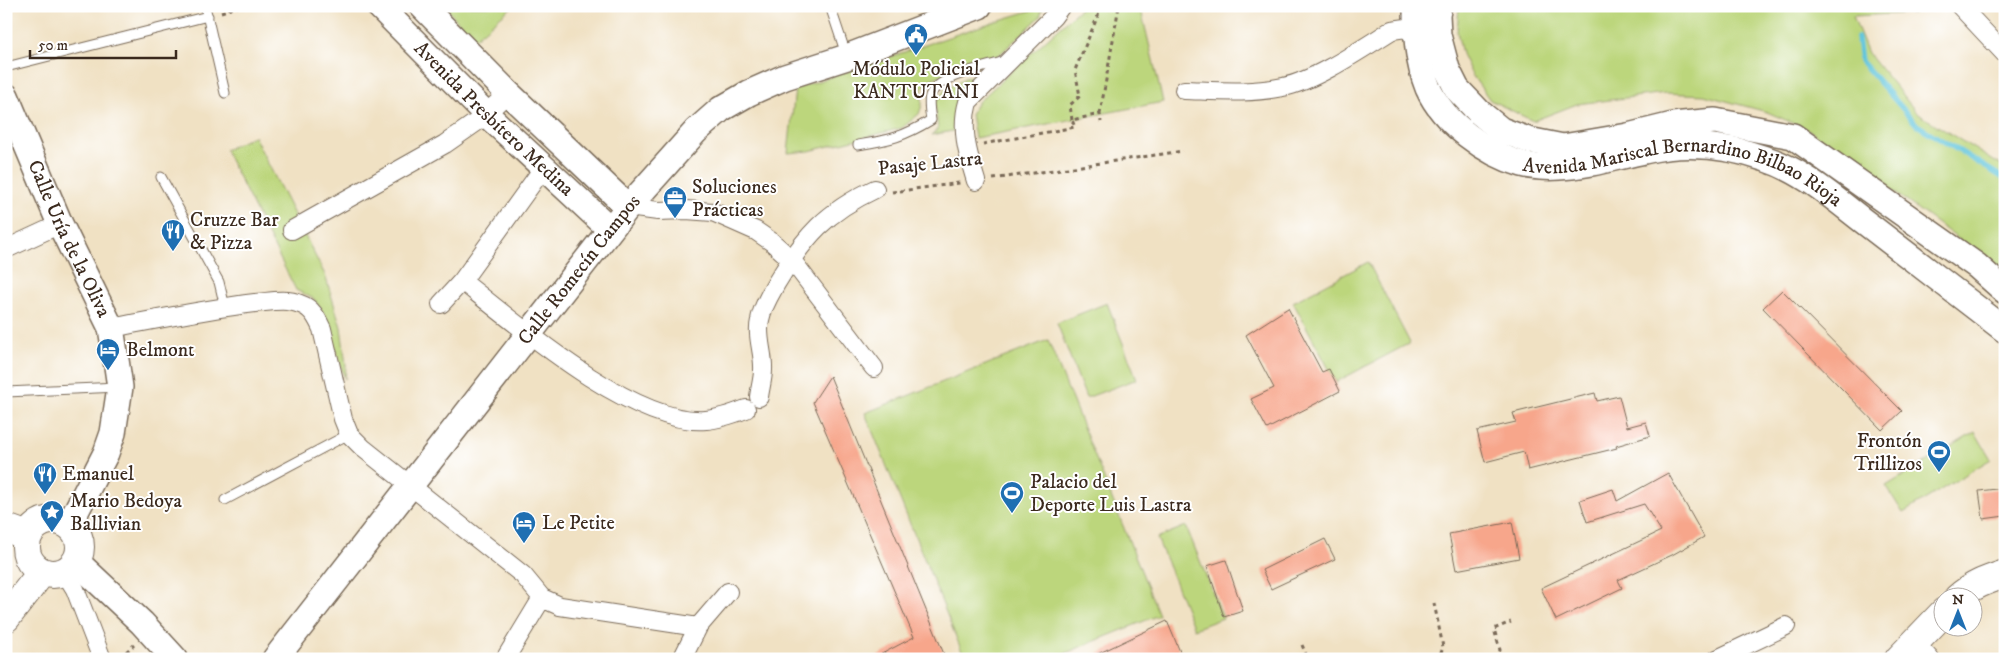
<svg xmlns="http://www.w3.org/2000/svg" width="2011" height="665" font-family="'IM FELL DW Pica',serif">
	<style>
		.green { fill: #bcd67c; stroke: #7c804d }
		.lines { fill: none; stroke-linecap: round; stroke-linejoin: round }
		.stream { stroke: #5ec4db; stroke-width: 5.5 }
		.building { fill: #f7a68b }
		.lane-casing { stroke: #7a6a58; stroke-width: 11 }
		.street-casing { stroke: #7a6a58; stroke-width: 20 }
		.secondary-casing { stroke: #7a6a58; stroke-width: 28 }
		.primary-casing { stroke: #7a6a58; stroke-width: 30 }
		.path { stroke: #7a6a58; stroke-width: 3; stroke-dasharray: 4 4; stroke-linecap: butt }
		.lane { stroke: #fff; stroke-width: 9 }
		.street { stroke: #fff; stroke-width: 18 }
		.secondary { stroke: #fff; stroke-width: 25 }
		.primary { stroke: #fff; stroke-width: 28 }
		.labels { text-anchor: middle; dominant-baseline: central; stroke-width: 4; stroke-linejoin: round; paint-order: stroke }
		.poi-label { font-size: 20px; fill: #3b2a1e; stroke: #fff; text-anchor: start }
		.street-label { font-size: 20px; fill: #3b2a1e; stroke: #fff }
	</style>
	<rect width="100%" height="100%" fill="#fff"/>
	<filter id="ink" filterUnits="userSpaceOnUse"><feTurbulence type="fractalNoise" baseFrequency=".02" numOctaves="2"/><feDisplacementMap in="SourceGraphic" scale="10" xChannelSelector="R" yChannelSelector="G"/><feConvolveMatrix kernelMatrix="1 2 1 2 8 2 1 2 1" color-interpolation-filters="sRGB"/></filter>
	<filter id="wash" filterUnits="userSpaceOnUse"><feTurbulence type="fractalNoise" baseFrequency=".0096" numOctaves="4" result="noise"/><feDisplacementMap in="SourceGraphic" scale="20" xChannelSelector="R" yChannelSelector="G"/><feGaussianBlur stdDeviation="1.12" result="paint"/><feColorMatrix in="noise" values="0 0 0 0 0 0 0 0 0 0 0 0 0 0 0 0 0 1.4 0 .05"/><feComposite in="paint" operator="in"/></filter>
	<g filter="url(#wash)">
		<rect width="100%" height="100%" fill="#f0e1c3"/>
		<path class="green" d="M444 6H513L474 39Z
			M1140 6 1163 102 975 138 971 114 978 102 1082 7Z
			M1459 6H1910L1914 13 1853 16 1868 53 1917 113 2005 168V273L1809 130 1767 112 1704 95 1666 93 1577 104 1533 121 1490 100 1472 75 1462 54 1457 32Z
			M1043 7 1040 17 999 55 931 79 922 88V105L919 114 902 128 809 151 788 153 795 89 993 22Z
			M991 70C968 91 952 95 958 130L931 135 938 129 935 104 946 88 965 78Z
			M254 136 325 275 341 327 346 365 345 379 324 314 314 299 296 290 225 150Z
			M1368 262 1410 343 1336 382 1293 302Z
			M1107 303 1137 379 1086 398 1057 323Z
			M1048 340 1159 615 1051 659H965L865 413Z
			M1975 432 1991 459 1903 513 1886 486Z
			M1186 526 1223 618 1194 629 1157 538Z"/>
		<g class="lines">
			<path class="stream" d="M1858 38 1861 61 1917 125 2005 179"/>
		</g>
		<g id="blocks">
			<path class="building" d="M1782 290 1902 411 1882 430 1763 308Z
				M1288 308 1322 372 1329 369 1340 391 1267 429 1251 399 1274 388 1246 335Z
				M830 376 946 659H872L914 637 813 402Z
				M1595 393 1597 401 1619 396 1627 427 1646 422 1650 436 1616 446 1617 448 1528 470 1524 452 1485 462 1477 431 1516 422 1513 413Z
				M1668 473 1704 537 1672 555 1618 580 1622 588 1556 620 1541 588 1661 531 1644 504 1587 522 1580 500 1613 489 1617 501Z
				M2005 488V516L1983 519 1979 491Z
				M1512 522 1519 558 1456 570 1449 534Z
				M1325 539 1335 559 1271 589 1262 570Z
				M1226 560 1243 611 1224 617 1207 566Z
				M1167 621 1181 654 1170 659H1087Z"/>
		</g>
	</g>
	<g filter="url(#ink)">
		<use href="#blocks" fill-opacity="0" stroke="#7a6a58" stroke-width="1"/>
		<g class="lines">
			<g class="lane-casing">
				<path id="lane" d="M205 6 225 93
					M830 6 847 57
					M6 67 208 16
					M858 145C890 140 903 137 931 120 930 113 928 102 930 96 937 76 982 68 1002 62
					M161 177 219 282 225 307
					M6 392 119 387
					M225 500 349 434"/>
			</g>
			<g class="street-casing">
				<path id="street" d="M1960 6 2005 54
					M1184 90C1217 91 1250 94 1283 87 1315 81 1363 48 1392 30L1406 28 1416 37
					M976 181C968 155 960 129 968 102L1053 17 1061 6
					M628 207 658 211 686 210 713 212 756 231 772 242 791 259 874 368
					M292 230 445 144 478 121 508 93
					M6 249 60 224
					M462 281C516 324 634 426 706 420 719 419 733 414 746 409
					M441 304 462 281 544 167
					M111 328C159 319 206 309 255 303 269 302 286 298 300 304 312 308 317 318 322 329L343 419 349 434 363 448 523 575 542 598 560 606 698 627
					M759 397C760 388 763 379 763 370 764 353 756 337 760 320 762 307 771 293 777 282 805 236 826 212 875 189
					M64 571 75 589 102 659
					M1914 642 1930 659
					M505 659 542 598
					M682 659 698 627 728 592
					M1717 659 1786 626"/>
			</g>
			<g class="secondary-casing">
				<g id="secondary">
					<path id="s1" d="M379 6 485 113 610 229"/>
					<path d="M422 6 508 93 628 207"/>
					<path id="s2" d="M1416 6C1416 34 1417 61 1428 88 1443 122 1486 154 1522 164 1532 167 1548 168 1559 167 1588 166 1616 157 1644 151 1686 141 1726 145 1766 159 1806 172 1838 202 1870 226 1915 261 1960 295 2005 330"/>
					<path d="M1439 6 1437 15 1438 35 1447 69 1457 89 1479 112 1501 130 1528 140 1563 147 1628 136 1673 125 1715 121 1793 136 1977 266 2005 291"/>
					<path id="s3" d="M6 96 60 224 111 328 115 353 120 387 113 433 106 453 69 525"/>
					<path d="M76 561 142 623 175 659"/>
					<path id="s4" d="M275 659 628 207 696 131 721 109 749 93 785 77 847 57 979 6"/>
				</g>
			</g>
			<g class="primary-casing">
				<path id="primary" d="M26 547a27 27 0 1 1 54 0a27 27 0 1 1-54 0Z
					M6 528 28 536
					M1958 598C1972 585 1987 580 2005 574
					M6 618 42 572
					M1899 659 1944 612"/>
			</g>
			<path class="path" d="M221 12 240 6
				M1100 114 1119 6
				M1072 120 1070 105 1080 96 1075 70 1102 6
				M983 144 1075 127 1072 120 1100 114 1101 122
				M993 179 1183 151
				M892 192 960 183
				M1434 603 1443 647 1439 659
				M1302 645 1308 659
				M120 657 134 645
				M1497 659 1500 650 1494 629 1511 622"/>
			<use href="#lane" class="lane"/>
			<use href="#street" class="street"/>
			<use href="#secondary" class="secondary"/>
			<use href="#primary" class="primary"/>
		</g>
	</g>
	<defs>
		<g id="civic-pin" transform="scale(1.25)"><path d="M0 17L-7.5 6A9.5 9.5 0 1 1 7.5 6Z" fill="#1f6fb2" stroke="#fff"/><path d="M-.6-6.5H3V-4.5H.6V-3L4-1V1h2V6H-6V1h2V-1L-.6-3ZM-1.2 2.5V6h2.4V2.5Z" fill="#fff"/></g>
		<g id="office-pin" transform="scale(1.25)"><path d="M0 17L-7.5 6A9.5 9.5 0 1 1 7.5 6Z" fill="#1f6fb2" stroke="#fff"/><path d="M-6-3h4V-5.5h4V-3h4V5H-6ZM-1-4.5V-3h2v-1.5ZM-6 0V1H6V0Z" fill="#fff"/></g>
		<g id="restaurant-pin" transform="scale(1.25)"><path d="M0 17L-7.5 6A9.5 9.5 0 1 1 7.5 6Z" fill="#1f6fb2" stroke="#fff"/><path d="M-5-6h1v4h1v-4h1v4h1v-4h1v5L-1.5 .5V6h-2V.5L-5-1ZM5-6V6H3V1.5H1.5Q1.5-4 5-6Z" fill="#fff"/></g>
		<g id="hotel-pin" transform="scale(1.25)"><path d="M0 17L-7.5 6A9.5 9.5 0 1 1 7.5 6Z" fill="#1f6fb2" stroke="#fff"/><path d="M-6-4.5h1.5V1H6V5H4.5V3h-9V5H-6ZM-4 0a1.8 1.8 0 1 1 3.6 0ZM.5 0V-2.5h3Q6-2.5 6 0Z" fill="#fff"/></g>
		<g id="stadium-pin" transform="scale(1.25)"><path d="M0 17L-7.5 6A9.5 9.5 0 1 1 7.5 6Z" fill="#1f6fb2" stroke="#fff"/><path d="M0-5a6.5 5 0 1 0 0 10a6.5 5 0 1 0 0-10ZM-3.5-1.8h7v3.6h-7Z" fill="#fff"/></g>
		<g id="sight-pin" transform="scale(1.25)"><path d="M0 17L-7.5 6A9.5 9.5 0 1 1 7.5 6Z" fill="#1f6fb2" stroke="#fff"/><path d="M0-6L1.8-2.2L6-1.7L2.9 1.2L3.7 5.4L0 3.3L-3.7 5.4L-2.9 1.2L-6-1.7L-1.8-2.2Z" fill="#fff"/></g>
	</defs>
	<g fill-rule="evenodd">
		<use href="#civic-pin" x="916" y="35"/>
		<use href="#office-pin" x="675" y="198"/>
		<use href="#restaurant-pin" x="173" y="231"/>
		<use href="#hotel-pin" x="108" y="350"/>
		<use href="#stadium-pin" x="1939" y="452"/>
		<use href="#restaurant-pin" x="45" y="474"/>
		<use href="#stadium-pin" x="1012" y="493"/>
		<use href="#sight-pin" x="52" y="512"/>
		<use href="#hotel-pin" x="524" y="523"/>
	</g>
	<g class="labels">
		<g class="poi-label">
			<text x="916" y="69" text-anchor="middle">Módulo Policial<tspan x="916" dy="23">KANTUTANI</tspan></text>
			<text x="692" y="187">Soluciones<tspan x="692" dy="23">Prácticas</tspan></text>
			<text x="190" y="220">Cruzze Bar<tspan x="190" dy="23">&amp; Pizza</tspan></text>
			<text x="126" y="350">Belmont</text>
			<text x="1922" y="441" text-anchor="end">Frontón<tspan x="1922" dy="23">Trillizos</tspan></text>
			<text x="62" y="474">Emanuel</text>
			<text x="1030" y="482">Palacio del<tspan x="1030" dy="23">Deporte Luis Lastra</tspan></text>
			<text x="70" y="501">Mario Bedoya<tspan x="70" dy="23">Ballivian</tspan></text>
			<text x="542" y="523">Le Petite</text>
		</g>
		<g class="street-label">
			<text stroke="none"><textPath href="#s1" startOffset="161">Avenida Presbítero Medina</textPath></text>
			<text transform="translate(930 164) rotate(-6)">Pasaje Lastra</text>
			<text stroke="none"><textPath href="#s2" startOffset="375">Avenida Mariscal Bernardino Bilbao Rioja</textPath></text>
			<text stroke="none"><textPath href="#s3" startOffset="156">Calle Uría de la Oliva</textPath></text>
			<text stroke="none"><textPath href="#s4" startOffset="494">Calle Romecín Campos</textPath></text>
		</g>
	</g>
	<rect width="2011" height="665" fill="none" stroke="#fff" stroke-width="25"/>
	<g transform="translate(1958 612)"><circle r="24" fill="#ffffff" stroke="#b1aaa5"/>
	<path d="M0-4L9 19L0 12L-9 19Z" fill="#1f6fb2"/>
	<text y="-8" font-size="14" font-weight="bold" text-anchor="middle" fill="#3b2a1e">N</text>
	</g>
	<path d="M30 50v8h146v-8" fill="none" stroke="#3b2a1e" stroke-width="2.5"/>
	<text x="38" y="50" font-size="15" fill="#3b2a1e" stroke="#ffffff" stroke-width="4" paint-order="stroke">50 m</text>
</svg>
